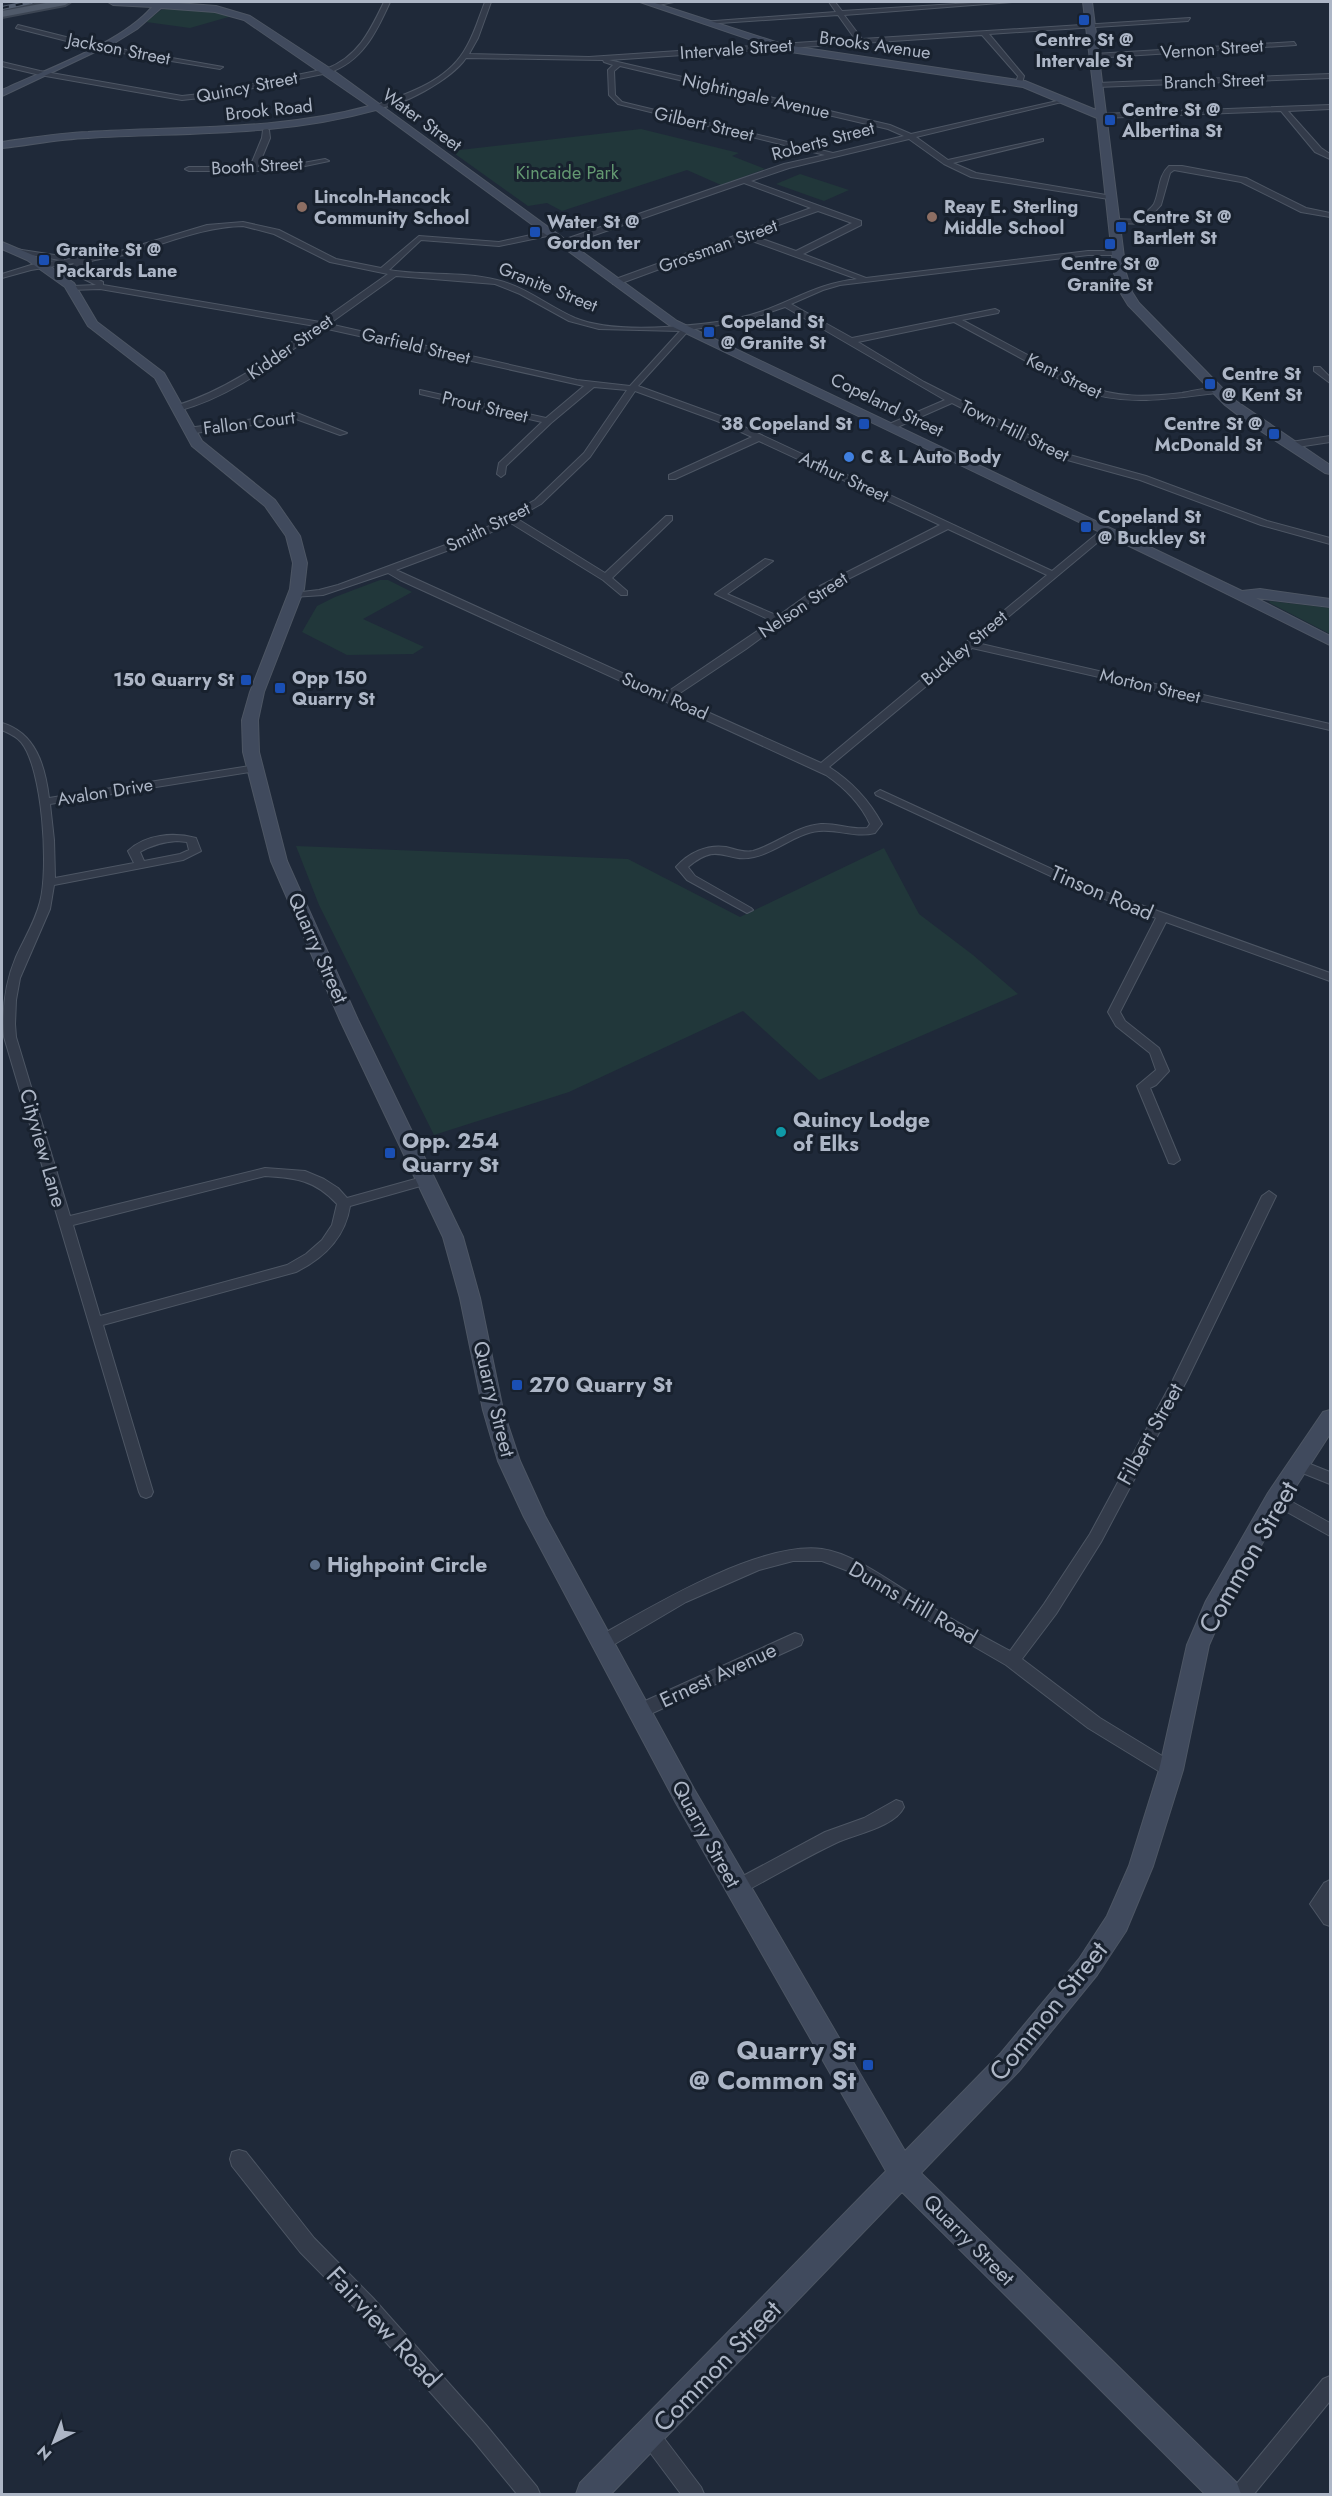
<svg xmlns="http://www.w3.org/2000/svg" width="1332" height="2496" font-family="Jost,sans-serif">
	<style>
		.green { fill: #21373a }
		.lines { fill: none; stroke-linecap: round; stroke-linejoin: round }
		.street-casing { stroke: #4d5664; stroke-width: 2 }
		.secondary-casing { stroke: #4d5664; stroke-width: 2 }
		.primary-casing { stroke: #3c4553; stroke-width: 4 }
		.street { fill: #333b4a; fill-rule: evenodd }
		.secondary { fill: #404a5d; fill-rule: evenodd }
		.primary { fill: #505a6a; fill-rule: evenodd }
		.rail-casing { stroke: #545f71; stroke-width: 4 }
		.rail { stroke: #18212e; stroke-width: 2; stroke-dasharray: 7; stroke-linecap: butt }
		.transit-dot { fill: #1a4fb4; stroke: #18212e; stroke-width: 2 }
		.education-dot { fill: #8d6e63; stroke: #18212e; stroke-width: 2 }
		.shop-dot { fill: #3f7fe0; stroke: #18212e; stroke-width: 2 }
		.culture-dot { fill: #0f9aa8; stroke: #18212e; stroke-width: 2 }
		.service-dot { fill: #5c6f8a; stroke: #18212e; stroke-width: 2 }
		.labels { text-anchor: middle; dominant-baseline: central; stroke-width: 6; stroke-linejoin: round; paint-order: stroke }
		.far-poi-label { font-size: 18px; font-weight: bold; fill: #adb6c6; stroke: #18212e; text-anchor: start }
		.far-street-label { font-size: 18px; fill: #adb6c6; stroke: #18212e }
		.far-park-label { font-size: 18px; fill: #639871; stroke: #18212e }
		.street-label { font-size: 21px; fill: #adb6c6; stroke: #18212e }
		.poi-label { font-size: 21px; font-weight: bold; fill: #adb6c6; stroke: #18212e; text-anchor: start }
		.near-street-label { font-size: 26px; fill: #adb6c6; stroke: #18212e }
		.near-poi-label { font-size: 26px; font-weight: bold; fill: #adb6c6; stroke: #18212e; text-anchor: end }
	</style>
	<rect width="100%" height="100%" fill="#1f2939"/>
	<path class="green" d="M171 8 213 12 232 16 190 28 146 22 161 10Z
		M641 129 739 153 732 156 765 169 721 185 687 170 562 211 547 203 528 206 451 151Z
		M800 174 849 190 824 201 776 184Z
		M380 580H388L412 592 363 619 424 647 413 654 347 655 302 632 317 606 335 597Z
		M1269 601 1330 608V634L1270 603Z
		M296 846 628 859 740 917 884 848 919 914 973 955 1018 994 819 1080 743 1011 569 1092 434 1135 319 905Z"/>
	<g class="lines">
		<g class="street-casing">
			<path id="street" d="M384 2H390C376 33 362 62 328 73L209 97 182 100 40 75 2 66V62L40 71 182 96 209 93 326 69C358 57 370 31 384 2Z
				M485 2H491L478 38 469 54 589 57 855 39 838 15 705 24 702 22 836 12 829 2H835L842 11 988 2H1012L844 15 862 39 1190 18 1188 21 989 34 1024 76 1022 83 1019 85 1016 83 1018 76 982 35 609 60 890 125 911 134 1066 99V101L916 137 948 160 1043 139V141L953 163 976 173 1112 196 1116 198 1115 200 971 177 944 164 909 139 789 168 751 181 861 221V225L803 254 866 278 1088 251H1118L1122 253 1121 255H1088L840 285 823 290 791 304 852 338 995 309 999 311 998 313 962 320 1084 385C1116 398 1147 397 1182 393 1194 391 1207 387 1219 388L1220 390 1216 393C1168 399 1124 407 1078 389L954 322 858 342 924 382 1066 454 1146 476 1267 521 1330 538V544L1261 525 1140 480 1060 458 952 403 893 429H887V425L945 400 785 307 744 321 689 330 638 386 723 417 1052 571 1104 528H1110V532L977 643 1330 724V730L972 648 829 767C851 781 869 800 882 824L875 833C855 838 838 829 819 831 796 833 777 852 754 857 725 864 720 840 688 867L695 876 751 908 753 910 747 913 687 880 676 867C688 853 707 844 726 847 735 849 743 853 753 851 777 844 796 826 821 824 837 823 852 830 867 828L870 824C860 803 845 788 826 775L400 580 388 573 323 595 293 597V593L319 590 338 585 475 534 535 500 584 453 627 390 594 387 551 423 506 466 505 474 501 477 497 474 499 463 542 422 420 394V390L546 418 584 386 323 328C277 360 234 396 178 411L175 410V406C228 390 270 358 315 326L100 289 70 290 69 288 73 286 96 285 72 273 71 266 74 263 31 270 2 278V274L31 265 60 260 12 252 8 250 9 248 61 256H64V260L120 251 207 225 243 222 279 230 336 259 381 268 419 236 499 242 549 231 553 233 552 235 499 246 421 240 389 270C425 276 462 271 497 280 526 287 548 306 575 318 609 332 664 328 701 324 722 322 743 318 763 311 796 299 820 283 857 279L744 238 619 284H613V280L811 208 744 183 566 245H560V241L784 164 825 155 618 104 609 95 608 70 613 65 604 62 603 60 466 58C452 79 399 109 374 108V106C409 93 449 81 467 46 475 32 479 17 485 2ZM620 66 888 129 904 136 833 153 622 102 615 95 614 71ZM818 211 852 223 796 251 751 235ZM243 226 274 234 330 262 388 274 320 322 103 285V282L79 270V267C92 258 109 258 124 255 164 245 200 227 243 226ZM396 276 495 284 520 294 569 321 599 329 680 331 630 386 577 380 329 324ZM635 391 717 421 752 437 669 475V479H675L759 441 940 525 820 586 778 616 727 594 773 561 765 559 715 594 772 621 666 693 396 570 481 538 509 522 603 580 621 595H627V591L612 578 672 520V516H666L605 573 516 518 541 504 590 457ZM948 529 1047 575 821 763 674 697 746 649 826 590Z
				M659 2H674L653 6 650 4Z
				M18 25 98 45 223 67 220 69 98 49 16 28Z
				M1294 42 1296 45 1094 58 1091 56 1094 54Z
				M1330 74V78L1097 87 1094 85 1097 83Z
				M1330 105V109L1288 111 1321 148 1330 154V159L1315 152 1281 111 1101 118 1098 116 1101 114Z
				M266 128 269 130 270 138 258 167H281L325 159 329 161 281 171H189L185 169 189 167H250L262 138 263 130Z
				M1169 166H1182L1246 178 1306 208 1330 213V217L1301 212 1241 182 1174 170 1170 173 1161 205 1150 217 1148 224 1112 223V219H1115L1142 220C1144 212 1150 210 1154 204 1160 191 1158 176 1169 166Z
				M1314 367H1320L1330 377V383L1314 371Z
				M297 413 347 433 340 435 296 419 188 434 184 431 188 428Z
				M1330 436V442L1291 448 1287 445 1291 442Z
				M2 723C36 733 45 766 49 798L256 765 261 768 256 771 50 804 54 840 55 878 134 863 128 851C145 834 174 832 196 838L201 851 183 860 54 885 50 909 20 978 16 1000 15 1024 16 1037 70 1216 265 1168 305 1171 324 1179 338 1188 347 1198 426 1176 433 1180 431 1183 350 1206C345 1238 324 1258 296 1272L103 1325 153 1492 151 1496 146 1498 141 1496 139 1492 4 1037C2 1009 5 983 16 957 24 939 35 922 40 902 49 870 43 768 21 742 16 736 8 733 2 730ZM177 841 187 842 189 850 180 854 144 861 140 852C152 845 163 842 177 841ZM265 1176C296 1178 315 1180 337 1204L332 1225 322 1240 306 1254 287 1265 100 1316 73 1225Z
				M880 790 1091 887 1330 973V981L1166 922 1120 1012 1125 1021 1159 1048 1169 1071 1156 1085 1150 1088 1180 1160 1174 1164 1169 1163 1137 1086 1156 1070 1150 1053 1116 1026 1108 1012 1156 918 1083 891 876 795 875 793Z
				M1269 1191 1276 1196 1187 1380 1101 1542 1056 1614 1022 1659 1100 1718 1177 1765 1179 1770 1177 1775 1171 1777 1165 1775 1088 1728 1006 1665 909 1609 856 1574 822 1561H793L759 1570 686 1602 608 1648 602 1650 596 1648 594 1643 596 1638C651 1607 759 1541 822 1549 853 1553 892 1583 919 1599 948 1618 979 1634 1010 1651L1044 1604 1090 1534 1173 1380 1262 1196Z
				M1300 1460 1330 1472V1484L1295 1470 1293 1466 1295 1462Z
				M1276 1493 1330 1523V1536L1271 1503 1269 1499 1271 1495Z
				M795 1633 801 1635 803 1640 801 1645 646 1716 640 1718 634 1716 632 1711 634 1706Z
				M896 1800 902 1802 904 1807C895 1827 855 1834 836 1843 804 1858 773 1877 742 1893L736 1896 730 1893 727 1888 730 1883 825 1832 864 1818Z
				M1330 1880V1926L1324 1924 1310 1904 1324 1883Z
				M239 2150 246 2152 314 2238 373 2298 486 2425 537 2487 540 2494H517L472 2439 359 2312 300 2252 232 2166 230 2159 232 2152Z
				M1330 2376V2401L1254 2494H1231L1234 2487 1323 2379Z
				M650 2426 657 2429 701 2487 704 2494H681L643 2443 640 2436 643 2429Z"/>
		</g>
		<g class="secondary-casing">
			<path id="secondary" d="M108 2H165L216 6 250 16 334 71 677 321 1242 591 1260 589 1330 599V607L1256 598 1330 636V645L1179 570 669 325 376 110C279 137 187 132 88 138 59 139 30 145 2 148V142C31 138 59 133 88 132 183 126 277 131 369 106L244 20 215 12 161 8 137 29 116 42 2 96V90C44 70 122 43 152 7L113 5Z
				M640 2H652L785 45 1025 81 1096 110 1083 2H1092L1126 273 1132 292 1139 303 1233 399 1330 465V474L1325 473 1247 422 1225 405 1128 305 1120 292 1114 273 1097 118 1023 87 784 51Z
				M2 242 35 256 74 283 97 322 164 373 202 441 275 500 300 536 307 563 304 589 264 692 258 720 259 752 287 861 358 1020 463 1237 480 1298 503 1410 520 1461 545 1516 694 1789 905 2151 1001 2053 1079 1959 1107 1916 1129 1866 1159 1770 1187 1645 1206 1601 1268 1493 1323 1412 1330 1410V1434L1284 1505 1224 1611 1209 1645 1183 1770 1153 1866 1126 1931 1097 1975 1019 2071 921 2173 1237 2483 1241 2494H1205L902 2192 611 2494H576L580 2483 886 2171 676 1803 524 1517 498 1461 483 1410 460 1298 443 1237 340 1020 271 861 243 752 242 720 250 692 290 589 293 563 286 536 265 506 192 446 155 378 88 326 65 287 27 260 2 249Z"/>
		</g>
		<g class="primary-casing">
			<path id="primary" d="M51 2H70L65 5 2 17V11Z"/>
		</g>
		<use href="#street" class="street"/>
		<use href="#secondary" class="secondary"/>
		<use href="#primary" class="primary"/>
		<g class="rail-casing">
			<path id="rail" d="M2 8 31 2"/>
		</g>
		<use href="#rail" class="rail"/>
	</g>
	<g class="transit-dot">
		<rect x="1078" y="14" width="12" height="12" rx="3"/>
		<rect x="1104" y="114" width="12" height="12" rx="3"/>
		<rect x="1115" y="221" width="12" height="12" rx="3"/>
		<rect x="529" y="226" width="12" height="12" rx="3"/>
		<rect x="1104" y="238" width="12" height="12" rx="3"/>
		<rect x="38" y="254" width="12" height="12" rx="3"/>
		<rect x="703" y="326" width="12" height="12" rx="3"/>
		<rect x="1204" y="378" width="12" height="12" rx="3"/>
		<rect x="858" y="418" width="12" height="12" rx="3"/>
		<rect x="1268" y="428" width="12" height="12" rx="3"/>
		<rect x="1080" y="521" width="12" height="12" rx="3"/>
		<rect x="240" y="674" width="12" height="12" rx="3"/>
		<rect x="274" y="682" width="12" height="12" rx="3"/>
		<rect x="384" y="1147" width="12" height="12" rx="3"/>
		<rect x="511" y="1379" width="12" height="12" rx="3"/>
		<rect x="862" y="2059" width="12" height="12" rx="3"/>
	</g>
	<g class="education-dot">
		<circle cx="302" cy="207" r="6"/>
		<circle cx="932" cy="217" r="6"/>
	</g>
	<circle class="shop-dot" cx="849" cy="457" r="6"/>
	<circle class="culture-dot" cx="781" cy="1132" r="6"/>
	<circle class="service-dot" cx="315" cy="1565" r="6"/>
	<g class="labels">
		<g class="far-poi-label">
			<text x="1084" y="40" text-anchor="middle">Centre St @<tspan x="1084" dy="21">Intervale St</tspan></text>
			<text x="1122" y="110">Centre St @<tspan x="1122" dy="21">Albertina St</tspan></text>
			<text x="314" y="197">Lincoln-Hancock<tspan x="314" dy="21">Community School</tspan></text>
			<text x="944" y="207">Reay E. Sterling<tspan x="944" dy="21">Middle School</tspan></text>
			<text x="1133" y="217">Centre St @<tspan x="1133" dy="21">Bartlett St</tspan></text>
			<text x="547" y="222">Water St @<tspan x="547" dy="21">Gordon ter</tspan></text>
			<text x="56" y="250">Granite St @<tspan x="56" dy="21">Packards Lane</tspan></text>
			<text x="1110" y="264" text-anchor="middle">Centre St @<tspan x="1110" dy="21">Granite St</tspan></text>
			<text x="721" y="322">Copeland St<tspan x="721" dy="21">@ Granite St</tspan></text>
			<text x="1222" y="374">Centre St<tspan x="1222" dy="21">@ Kent St</tspan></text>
			<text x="852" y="424" text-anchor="end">38 Copeland St</text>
			<text x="1262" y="424" text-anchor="end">Centre St @<tspan x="1262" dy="21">McDonald St</tspan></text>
			<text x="861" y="457">C &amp; L Auto Body</text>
			<text x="1098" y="517">Copeland St<tspan x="1098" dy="21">@ Buckley St</tspan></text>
			<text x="292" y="678">Opp 150<tspan x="292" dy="21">Quarry St</tspan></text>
			<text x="234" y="680" text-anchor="end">150 Quarry St</text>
		</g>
		<g class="far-street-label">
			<text transform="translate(875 45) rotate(8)">Brooks Avenue</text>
			<text transform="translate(119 49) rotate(11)">Jackson Street</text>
			<text transform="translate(736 49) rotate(-4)">Intervale Street</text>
			<text transform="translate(1212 49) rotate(-4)">Vernon Street</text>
			<text transform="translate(1214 81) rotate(-2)">Branch Street</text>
			<text transform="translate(247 87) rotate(-11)">Quincy Street</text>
			<text transform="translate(756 96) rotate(13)">Nightingale Avenue</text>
			<text transform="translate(269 110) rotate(-6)">Brook Road</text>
			<text transform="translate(422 120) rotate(36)">Water Street</text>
			<text transform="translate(704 124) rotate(13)">Gilbert Street</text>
			<text transform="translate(823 141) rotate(-15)">Roberts Street</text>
			<text transform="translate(257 166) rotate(-3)">Booth Street</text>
			<text transform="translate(718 246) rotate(-20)">Grossman Street</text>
			<text transform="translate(548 287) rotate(22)">Granite Street</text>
			<text transform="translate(416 346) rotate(13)">Garfield Street</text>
			<text transform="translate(290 347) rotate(-35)">Kidder Street</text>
			<text transform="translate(1064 376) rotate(26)">Kent Street</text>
			<text transform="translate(887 405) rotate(26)">Copeland Street</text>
			<text transform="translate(485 407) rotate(13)">Prout Street</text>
			<text transform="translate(249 423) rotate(-7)">Fallon Court</text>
			<text transform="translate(1015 431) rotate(26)">Town Hill Street</text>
			<text transform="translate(844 477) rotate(25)">Arthur Street</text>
			<text transform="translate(488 527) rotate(-26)">Smith Street</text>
			<text transform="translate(803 605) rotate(-34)">Nelson Street</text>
			<text transform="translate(964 648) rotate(-40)">Buckley Street</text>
			<text transform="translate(1150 686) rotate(13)">Morton Street</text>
			<text transform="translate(665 696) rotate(24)">Suomi Road</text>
			<text transform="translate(105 792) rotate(-9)">Avalon Drive</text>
		</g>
		<g class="far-park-label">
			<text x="567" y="173">Kincaide Park</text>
		</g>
		<g class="street-label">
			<text transform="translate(1102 893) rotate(23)">Tinson Road</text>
			<text transform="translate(318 948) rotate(66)">Quarry Street</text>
			<text transform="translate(43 1148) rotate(74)">Cityview Lane</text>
			<text transform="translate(494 1399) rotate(76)">Quarry Street</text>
			<text transform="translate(1150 1434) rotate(-61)">Filbert Street</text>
			<text transform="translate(913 1603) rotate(30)">Dunns Hill Road</text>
			<text transform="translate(718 1675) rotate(-25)">Ernest Avenue</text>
			<text transform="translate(706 1834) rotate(61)">Quarry Street</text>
			<text transform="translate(969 2240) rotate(45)">Quarry Street</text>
		</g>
		<g class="poi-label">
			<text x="793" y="1120">Quincy Lodge<tspan x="793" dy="24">of Elks</tspan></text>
			<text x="402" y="1141">Opp. 254<tspan x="402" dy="24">Quarry St</tspan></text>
			<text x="529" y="1385">270 Quarry St</text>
			<text x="327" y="1565">Highpoint Circle</text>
		</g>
		<g class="near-street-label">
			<text transform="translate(1248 1557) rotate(-60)">Common Street</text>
			<text transform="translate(1048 2011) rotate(-51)">Common Street</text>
			<text transform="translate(384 2327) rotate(47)">Fairview Road</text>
			<text transform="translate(717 2366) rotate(-46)">Common Street</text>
		</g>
		<g class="near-poi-label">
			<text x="856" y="2050">Quarry St<tspan x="856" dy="30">@ Common St</tspan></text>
		</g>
	</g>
	<rect width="1332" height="2496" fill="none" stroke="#adb6c6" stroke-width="6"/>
	<g transform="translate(54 2442) rotate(222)" stroke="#18212e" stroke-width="4.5" paint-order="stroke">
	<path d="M0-4.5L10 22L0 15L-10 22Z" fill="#adb6c6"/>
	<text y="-9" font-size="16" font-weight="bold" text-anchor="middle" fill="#adb6c6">N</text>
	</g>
</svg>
